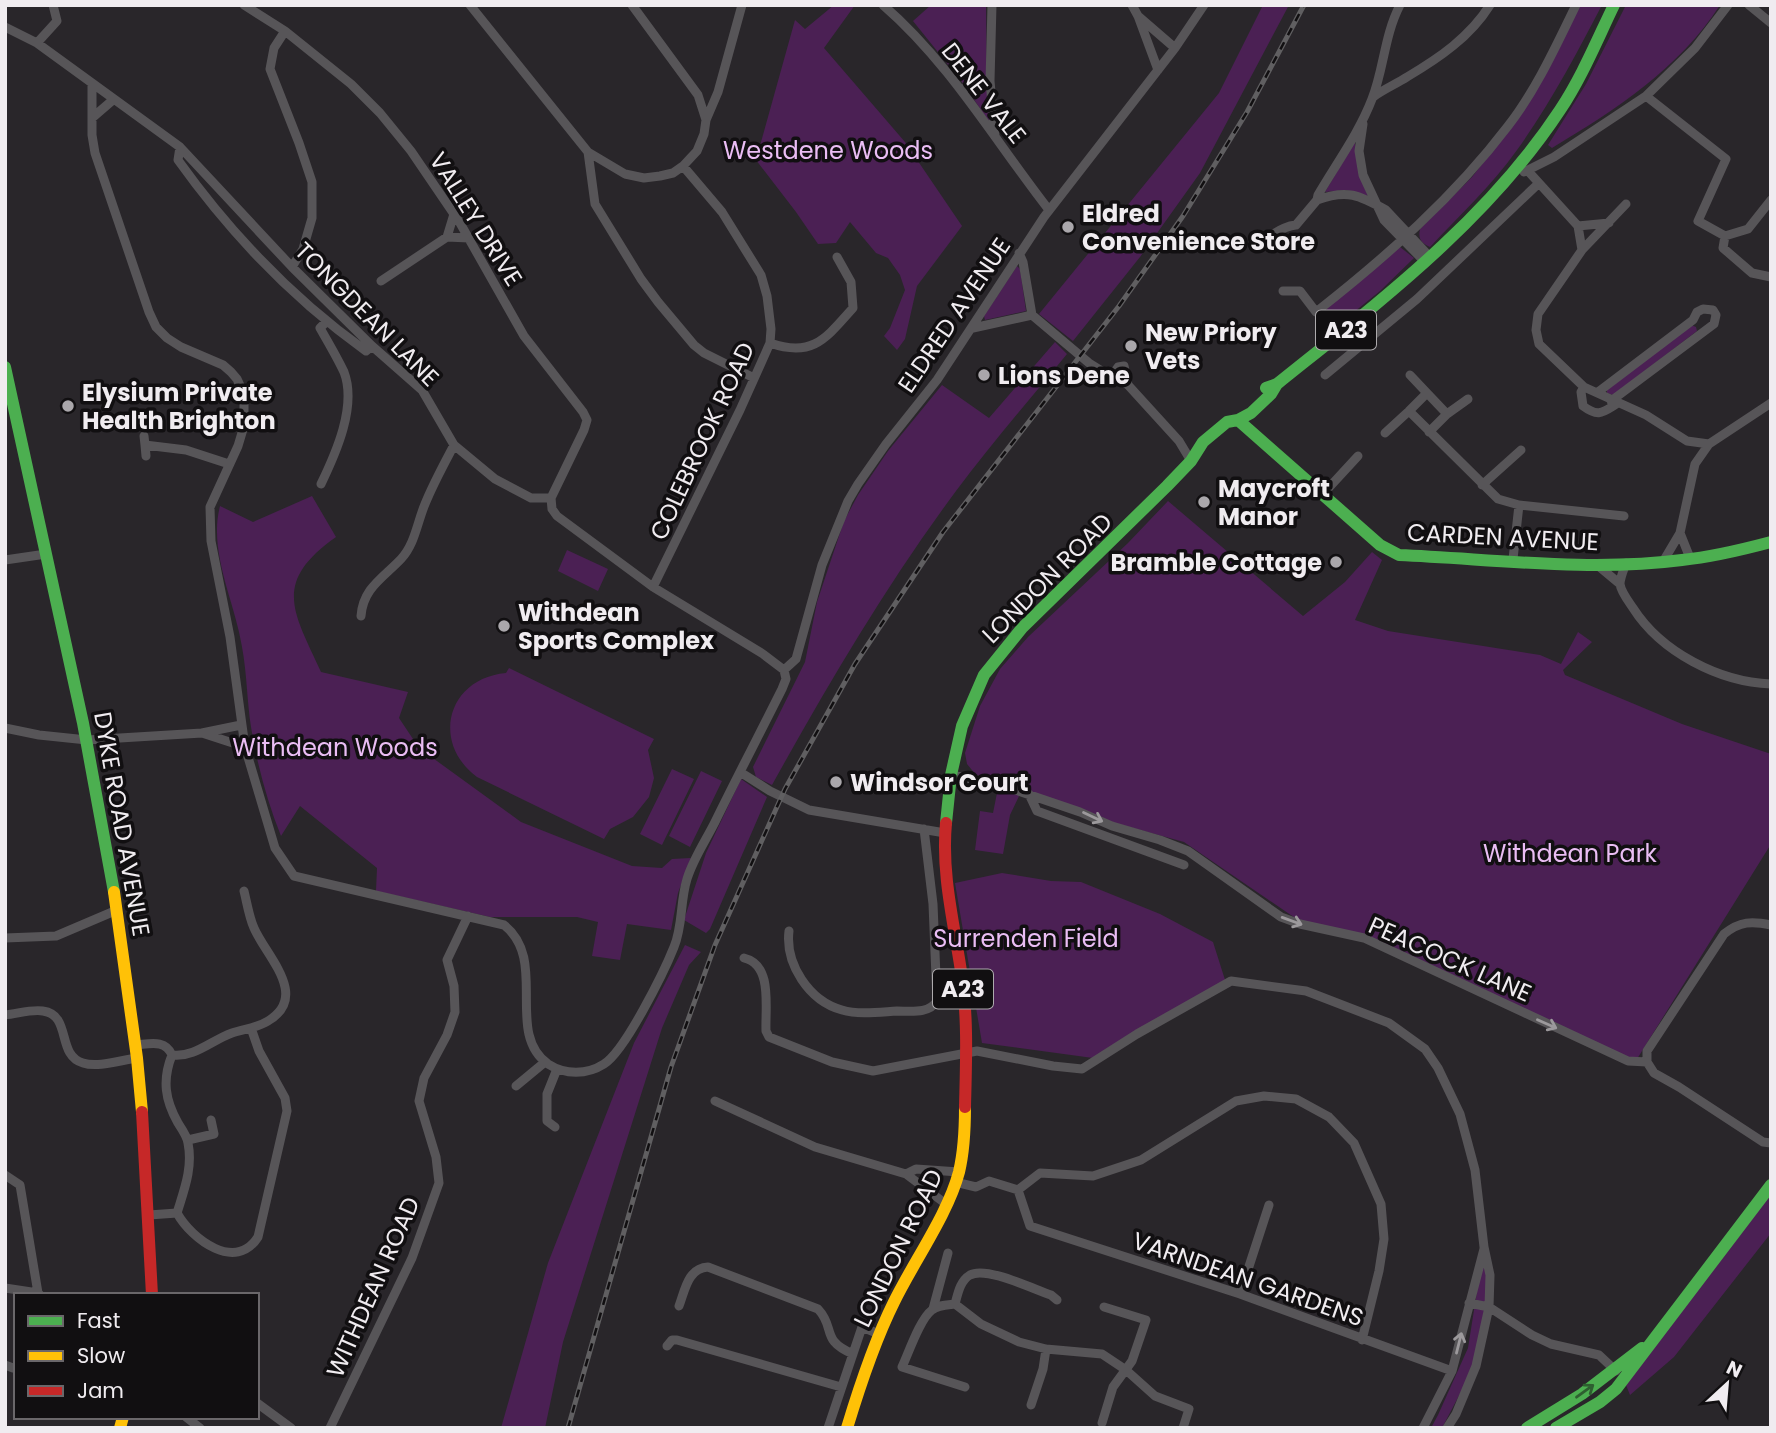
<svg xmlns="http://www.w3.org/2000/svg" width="1776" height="1433" font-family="Poppins,sans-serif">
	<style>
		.green { fill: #4b2054 }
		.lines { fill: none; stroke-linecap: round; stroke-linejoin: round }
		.street { stroke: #575558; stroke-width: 9 }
		.fast { stroke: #4caf50; stroke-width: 12 }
		.slow { stroke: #ffc107; stroke-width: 12 }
		.jam { stroke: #c62828; stroke-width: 12 }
		.rail-casing { stroke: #605f61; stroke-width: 5 }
		.rail { stroke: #110f11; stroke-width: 2.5; stroke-dasharray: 8; stroke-linecap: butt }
		.oneway { stroke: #9c999c }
		.oneway2 { stroke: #2e5f30 }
		.poi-dot { fill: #aaa7ab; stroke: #110f11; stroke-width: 2.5 }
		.labels { text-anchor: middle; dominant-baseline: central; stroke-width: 7; stroke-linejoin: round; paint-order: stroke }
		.shield { fill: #110f11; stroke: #adaaad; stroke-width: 2 }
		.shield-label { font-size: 23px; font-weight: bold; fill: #f0ecf0 }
		.street-label { font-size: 24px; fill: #f0ecf0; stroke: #110f11 }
		.park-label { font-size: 24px; fill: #eabdf4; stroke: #110f11 }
		.poi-label { font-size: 24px; font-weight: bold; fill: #f0ecf0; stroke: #110f11; text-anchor: start }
	</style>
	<rect width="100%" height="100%" fill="#29262a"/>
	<path class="green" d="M834 5H855L824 48 905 142 962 226 917 286 905 339 897 350 884 336 890 328 905 290 900 275 888 258 876 253 850 222 836 243 818 244 796 212 756 160 795 20 805 29Z
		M931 5H986L987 92 990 123 962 82 913 21Z
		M1263 5H1289L1200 173 1140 257 1073 341 1039 314 1219 93Z
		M1580 5H1602C1576 55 1550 104 1517 150 1492 185 1460 215 1430 247 1421 243 1418 239 1420 229L1472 177 1519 117Z
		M1626 5H1720C1679 69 1615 110 1552 148L1548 145 1586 84Z
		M1355 141C1356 162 1360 177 1368 196L1346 190 1325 192Z
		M1400 247 1414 258 1380 291 1338 325 1326 309Z
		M1017 266 1020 269 1026 311 985 320 984 316Z
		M1691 325 1696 327 1697 331 1613 395 1607 393V390Z
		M1055 342 1067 354C1030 399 991 444 956 491 887 584 828 684 772 785L756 777 753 767 805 662 817 602 844 521 858 495 888 451 942 385 989 418Z
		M312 496 336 537C271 583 294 612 321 672L408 692 399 718 419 748 521 822 632 866 662 868 672 859 691 858 678 893 671 930 627 924 620 960 592 956 598 922 577 917H490L376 891 377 868 300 806 281 836C267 801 257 764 251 727 247 701 247 674 242 647 235 602 208 552 220 506L253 522Z
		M1168 501 1303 616 1345 582 1372 552 1382 560 1355 620 1388 631 1540 655 1561 664 1578 632 1592 642 1563 670 1565 675 1682 724 1771 754V844L1637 1059 1630 1060 1378 940 1301 922 1184 842 1111 822 1017 787 976 775 967 764 965 753 980 706 1000 669 1028 637 1128 543Z
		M567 550 608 569 598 591 558 571Z
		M509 668 654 739 648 750 654 778 649 797 633 817 610 829 604 839 477 777C430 742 448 678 506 673Z
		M672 769 694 779 662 845 640 834Z
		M701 771 722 781 690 847 669 836Z
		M741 779 767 797 710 929 706 933 684 920 706 853Z
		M998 788 1020 794 1010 815 1003 854 975 850 980 811 993 813Z
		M1002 873 1051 881 1081 882 1160 914 1213 942 1226 983 1093 1058 982 1043 955 883Z
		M685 945 701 952 689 965 662 1028 563 1342 545 1428H501L548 1263 634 1043Z
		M1771 1192V1233L1674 1357 1630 1395 1626 1385Z
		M1484 1247 1490 1275 1475 1365 1442 1428H1431L1438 1415 1468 1348Z"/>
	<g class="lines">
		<path class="street" d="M470 5 588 152 625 174 644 178 660 176 673 173 683 166 697 151 704 134 706 120 698 95 632 5
			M883 5C950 63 995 141 1049 210
			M992 5 990 81 995 136
			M1132 5 1138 16 1175 48
			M1400 5C1384 36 1384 69 1372 99 1359 133 1336 164 1318 195L1317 200C1347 189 1359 195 1386 210L1430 257
			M1749 5 1771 23
			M1138 16 1158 70
			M5 27 37 43 180 147 292 267 372 346 422 390 454 445 495 479 531 498H551
			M285 31 274 48 270 69 299 143 312 182V218L303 249 292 267
			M37 43 57 21 53 5
			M92 83V135L95 153 149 312 156 327 167 338 181 347 223 365 231 372 237 379 244 394V426L238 446 210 507 211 541 230 637 245 747 275 848 294 876 504 925C549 960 504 1033 548 1064 565 1075 587 1075 604 1064 625 1051 664 972 674 947 683 926 680 901 687 879 693 859 706 840 715 822 737 777 760 733 782 689L786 679 784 670 763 654 653 587 557 516 552 509 551 498 584 430 587 420 583 412 524 336 460 223 411 151 380 113 351 84 285 31 244 5
			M962 89 990 81
			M1646 96 1726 159 1698 221 1725 236 1748 229 1771 200
			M1373 97C1384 89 1396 84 1407 77 1439 58 1470 37 1490 5
			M92 118 114 99
			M706 120 718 92 742 5
			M1363 124 1359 151 1363 175 1384 220 1425 262
			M180 147 178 160C231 234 292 298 366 351L372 346
			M588 152 595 204 641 279 658 302 694 345 704 353 754 378
			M1528 171 1578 226 1582 250 1538 314 1536 330 1539 344 1584 387 1646 415 1687 441 1709 444
			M1524 172 1554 157 1646 96 1695 48 1728 5
			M1578 226 1609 223
			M1725 236 1723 248 1752 273 1771 277
			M447 237 454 214
			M1260 241C1273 236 1282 226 1296 225L1317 200
			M1582 250 1626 204
			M381 281 447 237 469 238
			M1283 291H1300L1316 312C1386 257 1454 197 1508 126 1536 90 1556 46 1576 5
			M1032 315 1089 363 1105 373 1113 374 1128 385 1179 441 1191 461
			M973 328 1032 315 1023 262 1019 253
			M770 343C813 358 826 338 853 308L851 282 837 257
			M1113 374 1118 367 1124 366 1128 385
			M1325 375 1417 299 1538 184
			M1410 375 1427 393
			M1584 387 1581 392 1583 406C1599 418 1603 412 1618 403
			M1598 392 1693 320 1697 312 1703 309 1713 310 1716 315 1714 324 1611 401
			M1447 414 1468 399
			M1429 432 1447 414 1427 393 1409 411 1498 499 1519 505 1513 559
			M1385 433 1409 411
			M144 436 145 445 186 450 229 464
			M145 445 146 456
			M321 484C336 453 357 406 344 372 337 357 328 342 320 328L326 322
			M1482 485 1521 450
			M1323 494 1358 456
			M1519 505 1624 516
			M1690 558 1680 533 1695 464 1709 444 1771 403
			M5 560 46 554
			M1664 560 1680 533
			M1626 563C1624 569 1620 578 1620 584 1621 592 1629 602 1633 608 1661 652 1719 682 1771 684
			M1596 564 1620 584
			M653 587 740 410 770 343 771 329 767 296 761 275 722 212 683 166
			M361 616C363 588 383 578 401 559 415 544 417 523 425 504 433 484 444 464 454 445
			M784 670 796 659 822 565 848 501 858 484 886 444 937 380 1044 217 1175 48 1204 5
			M241 725 202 733 245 747
			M5 728 39 735 87 740 202 733
			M740 772 770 791 809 810 945 833
			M951 775 998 784 1080 812 1112 826 1160 840 1188 851 1281 917 1300 924 1364 938 1628 1061 1647 1062
			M1029 794 1037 811 1184 865
			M789 931C785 964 809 1001 842 1010 859 1015 880 1012 897 1011 911 1011 929 1014 937 1001L933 904 924 829
			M5 938 56 936 117 910
			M744 958C773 965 765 1007 766 1031L769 1037 832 1062 873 1071 977 1051 1053 1066 1082 1069 1137 1034 1231 981 1306 991 1389 1023 1425 1049 1438 1068 1460 1114 1475 1170 1484 1247 1490 1275 1489 1307 1476 1366 1456 1414 1447 1428
			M5 1015C17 1014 31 1009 43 1011 72 1015 56 1055 83 1063 98 1068 121 1060 137 1058
			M135 1045C150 1044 165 1039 172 1055 194 1058 212 1040 232 1033 244 1029 257 1028 268 1021 310 996 266 956 254 928 249 917 247 903 244 891
			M172 1055C162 1080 165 1100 178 1123 182 1129 187 1136 188 1143 193 1168 184 1190 177 1213 192 1240 236 1272 258 1237L287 1111 285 1098 259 1051 251 1028
			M1647 1062V1051L1724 934C1740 921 1752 921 1771 925
			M1647 1062 1654 1073 1679 1087 1763 1142 1771 1143
			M516 1086 545 1062
			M715 1101 815 1147 906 1174 946 1204
			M555 1127 547 1121V1094L557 1069
			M188 1140 214 1134 211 1120
			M906 1174 916 1169 959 1172
			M5 1175 20 1185 38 1293
			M955 1182 976 1187 989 1181 1018 1190
			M149 1215 177 1213
			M5 1288 38 1293 40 1295
			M1240 1294 1269 1205
			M1469 1303 1489 1307 1532 1335 1551 1344 1599 1355 1616 1371
			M955 1304C958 1293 960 1281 970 1275 986 1266 1033 1289 1051 1295L1057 1300
			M679 1306C685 1290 688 1268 708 1267L818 1309C836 1328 820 1340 853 1354
			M933 1309 948 1253
			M1362 1340 1379 1271 1384 1239 1381 1204 1354 1143 1329 1117 1296 1099 1264 1096 1236 1101 1141 1160 1093 1176 1040 1173 1018 1190 1030 1226 1240 1294 1452 1371
			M667 1346 672 1340H677L841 1387
			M5 1365 13 1368
			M965 1387 902 1367C909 1352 920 1319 932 1310 938 1305 947 1305 955 1304L981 1324 1019 1342 1046 1349 1102 1354 1126 1370 1155 1396 1189 1409 1183 1428
			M257 1403 291 1428
			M1031 1405 1043 1369 1046 1349
			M186 1417 200 1428
			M1102 1423 1113 1387 1132 1361 1146 1320 1104 1307
			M330 1428 412 1258 439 1183 436 1157 419 1101 424 1078 447 1035 455 1012 454 986 447 960 468 916
			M828 1428 862 1327 879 1334
			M1423 1428 1452 1371 1484 1249"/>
		<path class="fast" d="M5 367 83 723 114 892
			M1266 388 1277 384C1379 302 1487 221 1560 110 1582 77 1597 40 1614 5
			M1238 420 1380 545 1399 555C1493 559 1589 572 1682 560 1712 557 1741 550 1771 542
			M946 823 951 775 962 726 984 675 1022 628 1167 486 1191 461 1203 442 1227 422 1238 420 1251 413 1271 394 1277 384
			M1527 1428 1582 1394 1642 1348
			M1556 1428 1600 1402 1616 1389 1771 1185"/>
		<path class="slow" d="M114 892 137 1058 142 1112
			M120 1428 123 1417
			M847 1428C860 1385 874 1342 894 1302 914 1261 948 1214 959 1172 964 1151 965 1128 965 1107"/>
		<path class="jam" d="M946 823C941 876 955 927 962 978 968 1021 966 1064 965 1107
			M142 1112 152 1295"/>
		<g class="rail-casing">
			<path id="rail" d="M568 1428 671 1067 715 945 785 789 855 664 943 532 1119 306 1183 216 1247 112 1304 5"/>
		</g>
		<use href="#rail" class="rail"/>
	</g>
	<defs><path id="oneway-shaft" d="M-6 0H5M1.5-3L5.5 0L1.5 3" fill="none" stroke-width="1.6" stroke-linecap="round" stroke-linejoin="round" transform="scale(1.75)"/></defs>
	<g class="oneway">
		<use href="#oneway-shaft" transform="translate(1093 817) rotate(25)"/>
		<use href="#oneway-shaft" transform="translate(1292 921) rotate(20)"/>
		<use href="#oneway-shaft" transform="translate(1547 1024) rotate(24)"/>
		<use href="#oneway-shaft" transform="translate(1459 1343) rotate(-76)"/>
	</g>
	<use class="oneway2" href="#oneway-shaft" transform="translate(1585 1391) rotate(-36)"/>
	<g class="poi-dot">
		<circle cx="1068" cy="227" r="7"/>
		<circle cx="1131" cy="346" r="7"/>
		<circle cx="984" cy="375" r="7"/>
		<circle cx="68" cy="406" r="7"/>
		<circle cx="1204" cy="502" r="7"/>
		<circle cx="1336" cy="562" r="7"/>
		<circle cx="504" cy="626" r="7"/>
		<circle cx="836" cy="782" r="7"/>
	</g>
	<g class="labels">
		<g class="shield">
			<rect x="1316" y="310.5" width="60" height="39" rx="5"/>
			<rect x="933" y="969.5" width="60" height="39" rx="5"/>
		</g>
		<g class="shield-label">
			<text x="1346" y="330">A23</text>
			<text x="963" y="989">A23</text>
		</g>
		<g class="street-label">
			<text transform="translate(984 93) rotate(52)">DENE VALE</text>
			<text transform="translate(476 219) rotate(58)">VALLEY DRIVE</text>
			<text transform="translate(367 314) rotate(45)">TONGDEAN LANE</text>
			<text transform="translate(954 315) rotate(-56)">ELDRED AVENUE</text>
			<text transform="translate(702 441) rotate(-65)">COLEBROOK ROAD</text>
			<text transform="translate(1503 537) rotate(3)">CARDEN AVENUE</text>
			<text transform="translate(1047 578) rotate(-45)">LONDON ROAD</text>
			<text transform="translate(122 824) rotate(80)">DYKE ROAD AVENUE</text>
			<text transform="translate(1450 959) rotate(24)">PEACOCK LANE</text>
			<text transform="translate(898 1248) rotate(-64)">LONDON ROAD</text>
			<text transform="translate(1248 1279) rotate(19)">VARNDEAN GARDENS</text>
			<text transform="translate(373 1287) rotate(-66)">WITHDEAN ROAD</text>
		</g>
		<g class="park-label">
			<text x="828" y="150">Westdene Woods</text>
			<text x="335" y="747">Withdean Woods</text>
			<text x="1570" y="853">Withdean Park</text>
			<text x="1026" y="938">Surrenden Field</text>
		</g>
		<g class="poi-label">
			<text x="1082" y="213">Eldred<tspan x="1082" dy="28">Convenience Store</tspan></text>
			<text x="1145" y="332">New Priory<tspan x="1145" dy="28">Vets</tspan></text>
			<text x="998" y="375">Lions Dene</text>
			<text x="82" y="392">Elysium Private<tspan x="82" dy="28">Health Brighton</tspan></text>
			<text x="1218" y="488">Maycroft<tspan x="1218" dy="28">Manor</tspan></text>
			<text x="1322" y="562" text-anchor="end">Bramble Cottage</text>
			<text x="518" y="612">Withdean<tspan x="518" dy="28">Sports Complex</tspan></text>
			<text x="850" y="782">Windsor Court</text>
		</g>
	</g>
	<rect width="1776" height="1433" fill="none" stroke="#f0ecf0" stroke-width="14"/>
	<rect x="14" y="1293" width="245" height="126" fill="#110f11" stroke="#6a676a" stroke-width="2"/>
	<rect x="28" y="1316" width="35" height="10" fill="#4caf50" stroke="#6a676a" stroke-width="2"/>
	<text x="77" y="1328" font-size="21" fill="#f0ecf0">Fast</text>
	<rect x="28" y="1351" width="35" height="10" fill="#ffc107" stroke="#6a676a" stroke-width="2"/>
	<text x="77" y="1363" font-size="21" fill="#f0ecf0">Slow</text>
	<rect x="28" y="1386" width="35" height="10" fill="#c62828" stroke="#6a676a" stroke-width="2"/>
	<text x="77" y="1398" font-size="21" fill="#f0ecf0">Jam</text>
	<g transform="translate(1727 1384) rotate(26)" stroke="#110f11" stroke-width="5" paint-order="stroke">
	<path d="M0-5L12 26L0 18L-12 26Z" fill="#f0ecf0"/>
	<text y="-10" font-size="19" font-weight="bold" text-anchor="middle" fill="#f0ecf0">N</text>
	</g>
</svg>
